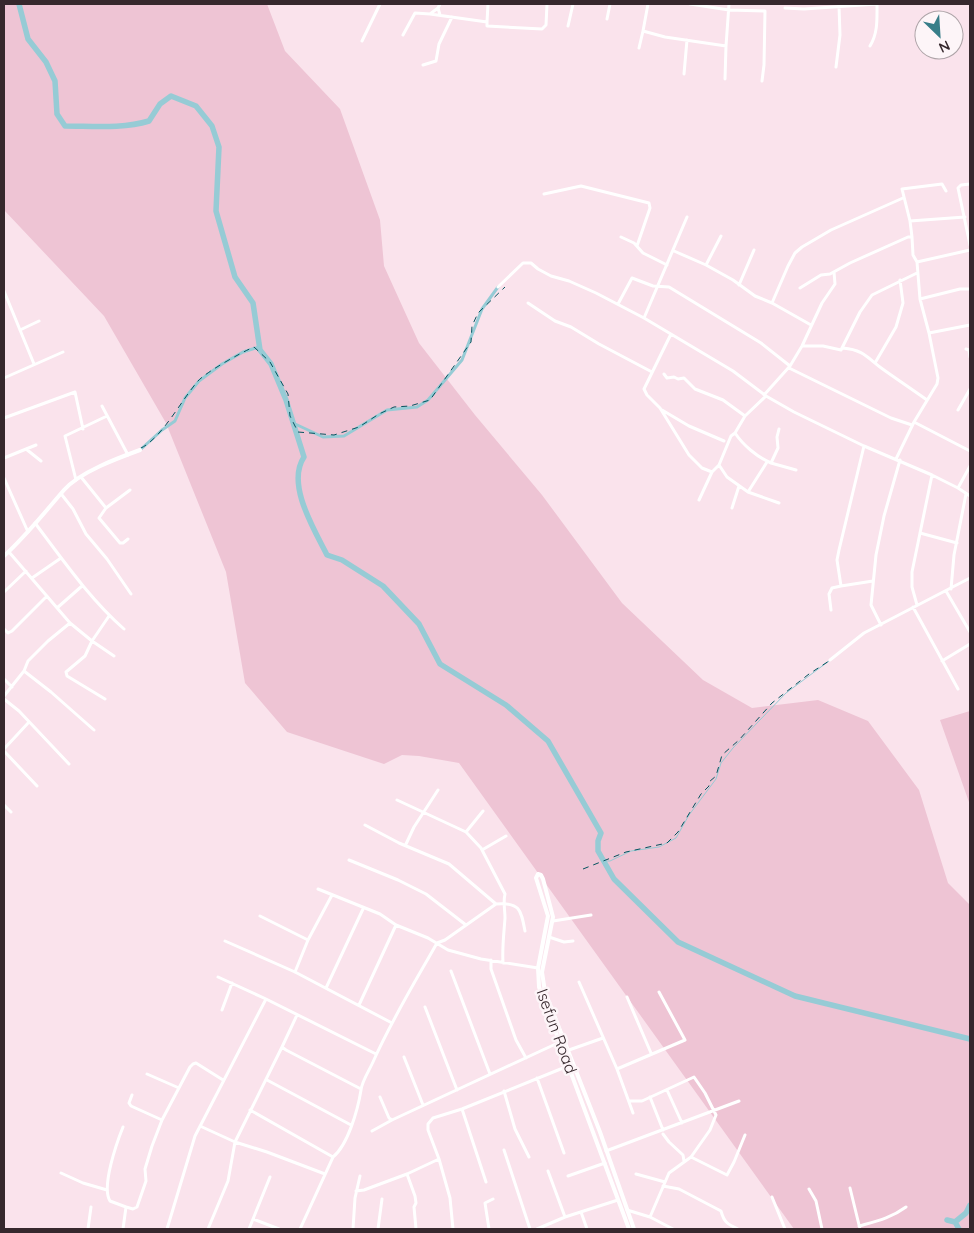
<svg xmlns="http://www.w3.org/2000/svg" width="974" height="1233" font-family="Quicksand,sans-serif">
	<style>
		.green { fill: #eec4d4 }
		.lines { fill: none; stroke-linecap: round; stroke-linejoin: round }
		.stream { stroke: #96cbd5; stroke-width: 1 }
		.canal { stroke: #96cbd5; stroke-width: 3 }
		.river { stroke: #96cbd5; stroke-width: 5.5 }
		.ferry { stroke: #03535e; stroke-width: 1; stroke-dasharray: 6 5; stroke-linecap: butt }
		.minor { stroke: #fff; stroke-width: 3 }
		.tertiary { stroke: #fff; stroke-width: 4 }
		.labels { text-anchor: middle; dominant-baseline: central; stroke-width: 5; stroke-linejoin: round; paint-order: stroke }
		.street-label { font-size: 16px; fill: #36282d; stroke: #fdf5f8 }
	</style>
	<rect width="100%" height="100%" fill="#fae3ec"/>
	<path class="green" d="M4 4H267L285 51 340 109 380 220 384 266 419 343 475 415 542 495 622 603 703 680 752 708 818 700 868 721 919 790 948 883 970 905V1229H794L459 763 419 756 402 755 384 764 287 732 245 683 226 572 166 423 104 316 4 210Z
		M970 711V805L940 720Z"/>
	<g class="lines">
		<path class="stream" d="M603 861H610L631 851 659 847 676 838 689 815 716 779 721 763 733 748 786 693 829 661"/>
		<path class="canal" d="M293 423 323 437 344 436 387 410 417 407 428 400 462 360 482 309 498 287
			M140 450 162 430 175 421 185 398 199 381 222 364 243 352 259 347"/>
		<path class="river" d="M19 4 28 39 46 62 55 81 57 114 65 126C92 126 123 129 149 121L160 104 171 96 196 106 212 126 219 147 216 211 235 277 253 303 260 350 271 364 286 400 304 457C286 484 314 529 327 555L342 560 383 586 419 624 440 664 506 705 548 741 601 833 598 841V851L614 879 678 942 795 996 970 1039
			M947 1220 955 1222 959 1229
			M955 1222 966 1213 970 1205"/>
		<path class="ferry" d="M141 448C162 438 182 399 198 381 206 372 242 352 254 347L270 362 288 394 290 416 298 432 334 435 359 427 379 414 394 407 410 406 430 400 471 342 472 326 478 313 505 287
			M583 869 626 852 667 843 678 832 701 794 709 786V782L716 776 722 755 739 740 772 703 809 674 829 661"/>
		<path class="minor" d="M648 4 643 31 665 37 726 46 729 4
			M690 4 729 10 765 11 764 65 762 81
			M785 8 804 9 877 4C877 19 878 33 870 46
			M430 14 487 22V26L542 29 546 25 547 4
			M440 15 438 8 440 4
			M607 19 610 4
			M487 22 488 4
			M568 26 573 4
			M403 35 415 13 430 14 438 8
			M362 41 380 4
			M639 48 643 31
			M423 65 436 61 439 44 452 17
			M836 67 840 35 839 6
			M684 74 687 40
			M725 79 726 46
			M970 184 961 185 958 188 970 245
			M946 191 942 184 902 189 910 221 965 217
			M544 194 581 186 649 203 650 208 637 246
			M621 237 634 243 643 253 667 265
			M674 251 706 265 721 236
			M917 262 970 250
			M706 265 733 280 755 296 772 303 811 325
			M739 285 754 250
			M498 287 523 263H531L538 269 551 276 569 281 596 293 644 318 733 371 766 396 794 412 864 446 932 475 958 488 970 496
			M800 288 821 275 830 274 850 263 908 237H912L910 221
			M4 291 34 364
			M920 299 960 289H970
			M528 303 555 321 571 327 599 344 652 372
			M772 303 788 266 795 253 802 247 831 230 903 198
			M618 304 632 278 653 286 669 287 761 343 790 366
			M644 318 687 217
			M20 330 39 321
			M929 333 970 325
			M671 334 644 389 647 395 660 408 689 455 702 468 712 472 699 500
			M802 346H823L841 350 860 312 872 295 917 273
			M843 348C865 350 868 359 884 370 898 380 913 390 927 400
			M966 349 969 350 970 357
			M875 363 896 327 903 303 900 280
			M789 368 891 418 912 425
			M664 374 667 378 674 377 678 379 684 378 695 389 723 400 745 416
			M4 378 63 352
			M764 395 790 366 802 346 822 303 835 284 834 272
			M102 406 128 455
			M662 410 689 426 724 441
			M958 410 970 389
			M4 418 75 392 83 429
			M914 422 970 451
			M735 433C743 445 757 457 771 463L778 448 777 437 779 429
			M864 446 839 550 837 560 841 586 873 581
			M26 449 41 461
			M4 458 36 445
			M896 459 914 422 937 384 938 378 929 333 920 299 917 262 913 255 912 237
			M771 463 796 470
			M719 465 727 477 748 492 767 462
			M712 472 719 465 731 436 735 433 745 416 766 396
			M81 477 106 508
			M4 478 28 532
			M76 480 65 436 107 416
			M958 488 970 466
			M748 492 779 503
			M62 495 73 509 86 534 107 559 131 594
			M732 508 739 486
			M35 523C63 560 89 598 124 629
			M920 533 957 543
			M128 539 123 543H120L99 518 106 508 130 490
			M9 552 70 623 92 641 114 656
			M32 578 61 558
			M951 589 954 555 966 494
			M946 591 970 632
			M4 592 26 571
			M917 605 912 587V572L932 475
			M913 607 958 689
			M57 608 82 586
			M831 610 829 594 832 588 841 586
			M881 625 871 605 876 555 884 516 900 460
			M4 629 8 633 12 631 47 596
			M830 660 864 633 970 578
			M942 661 970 644
			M24 671 51 692 94 730
			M4 679 12 687
			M4 696 24 671 28 661 48 641 70 623
			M4 699 19 711 69 764
			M105 699 67 676 66 672 85 656 92 641 109 616
			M4 749 29 722
			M4 751 37 786
			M397 800 466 832 481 848 505 894C503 902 505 910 505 918 504 933 502 947 503 963
			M4 805 11 812
			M365 825 399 843 449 864 496 904C520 902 521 910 525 931
			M466 832 483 811
			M406 844 414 827 438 790
			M482 850 506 836
			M349 860 398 880 426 894 466 925
			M318 889 380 914 396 925 428 938 448 950 481 959 538 968
			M260 916 308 940
			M553 921 591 915
			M549 937 564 942 573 941
			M225 941 295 972 392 1023
			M491 960V969L516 1040 526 1058
			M451 971 490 1074
			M295 972 308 940 332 895
			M218 977 266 999 376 1054
			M579 982 617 1069 633 1113
			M326 988 363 909
			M627 997 651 1053
			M359 1005 396 925
			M425 1007 457 1090
			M222 1010 232 983
			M297 1015 282 1047 286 1050 361 1089
			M569 1050 603 1038
			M404 1057 423 1105
			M617 1069 685 1040 659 992
			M147 1074 179 1088
			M537 1078 564 1153
			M267 1080 351 1125
			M667 1090 682 1123
			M504 1091 515 1129 529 1157
			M132 1095 129 1103 131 1106 162 1120
			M380 1097 389 1118 392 1120
			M650 1097 663 1130
			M630 1101H642L694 1077 705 1093 716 1115 710 1130 691 1157 669 1173 650 1217
			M462 1109 486 1182
			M250 1110 333 1157
			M200 1126 235 1142 267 1152 325 1174
			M123 1127C117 1142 101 1187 110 1201L126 1207
			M372 1131 392 1120 560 1042
			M663 1134 669 1142 683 1155 684 1161
			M504 1150 530 1229
			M606 1151 739 1101
			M691 1157 727 1175 734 1162 745 1135
			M548 1171 565 1217
			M61 1173 83 1183 107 1190
			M407 1174 415 1196 416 1203 414 1207 416 1229
			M636 1174 665 1182
			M568 1176 605 1163
			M663 1186 679 1189 721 1211C724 1222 727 1224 738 1229
			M850 1188 860 1229
			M809 1189 816 1201 822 1229
			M356 1191 364 1190 407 1174 439 1159
			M772 1197 785 1229
			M627 1210 650 1217 673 1229
			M581 1212 587 1229
			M253 1219 279 1229
			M859 1226C877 1221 891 1218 906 1207
			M88 1229 91 1207
			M123 1229 126 1207 133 1209 137 1207 146 1181 145 1169 152 1146 162 1120 190 1067 193 1064 196 1063 223 1080
			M167 1229 195 1136 266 999
			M208 1229 228 1181 235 1142 282 1047
			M249 1229 270 1177
			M300 1229 333 1157C348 1145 358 1109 361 1090 362 1081 369 1071 373 1062 391 1021 415 982 437 943L445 940 496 904
			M353 1229 355 1198 360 1176
			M378 1229 382 1199
			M453 1229 450 1198 439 1159 428 1130V1124L433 1118 462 1109 568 1066
			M489 1229 485 1203 493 1199
			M537 1229 565 1217 618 1200"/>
		<path class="tertiary" d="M4 556C26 536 45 512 64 490 80 472 118 458 140 450
			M629 1229 539 987 538 968 548 916 536 878 538 874 541 875 543 879 553 917 542 972 545 992 600 1132 634 1229"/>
	</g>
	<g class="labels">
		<g class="street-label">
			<text transform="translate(557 1031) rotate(70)">Isefun Road</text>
		</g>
	</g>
	<rect width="974" height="1233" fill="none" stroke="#36282d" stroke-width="10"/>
	<g transform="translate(939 35) rotate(155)"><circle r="24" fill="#fdf5f8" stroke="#ada3a7"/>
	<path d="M0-4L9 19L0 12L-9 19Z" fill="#387e89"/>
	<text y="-8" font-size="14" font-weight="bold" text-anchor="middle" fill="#36282d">N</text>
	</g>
</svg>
